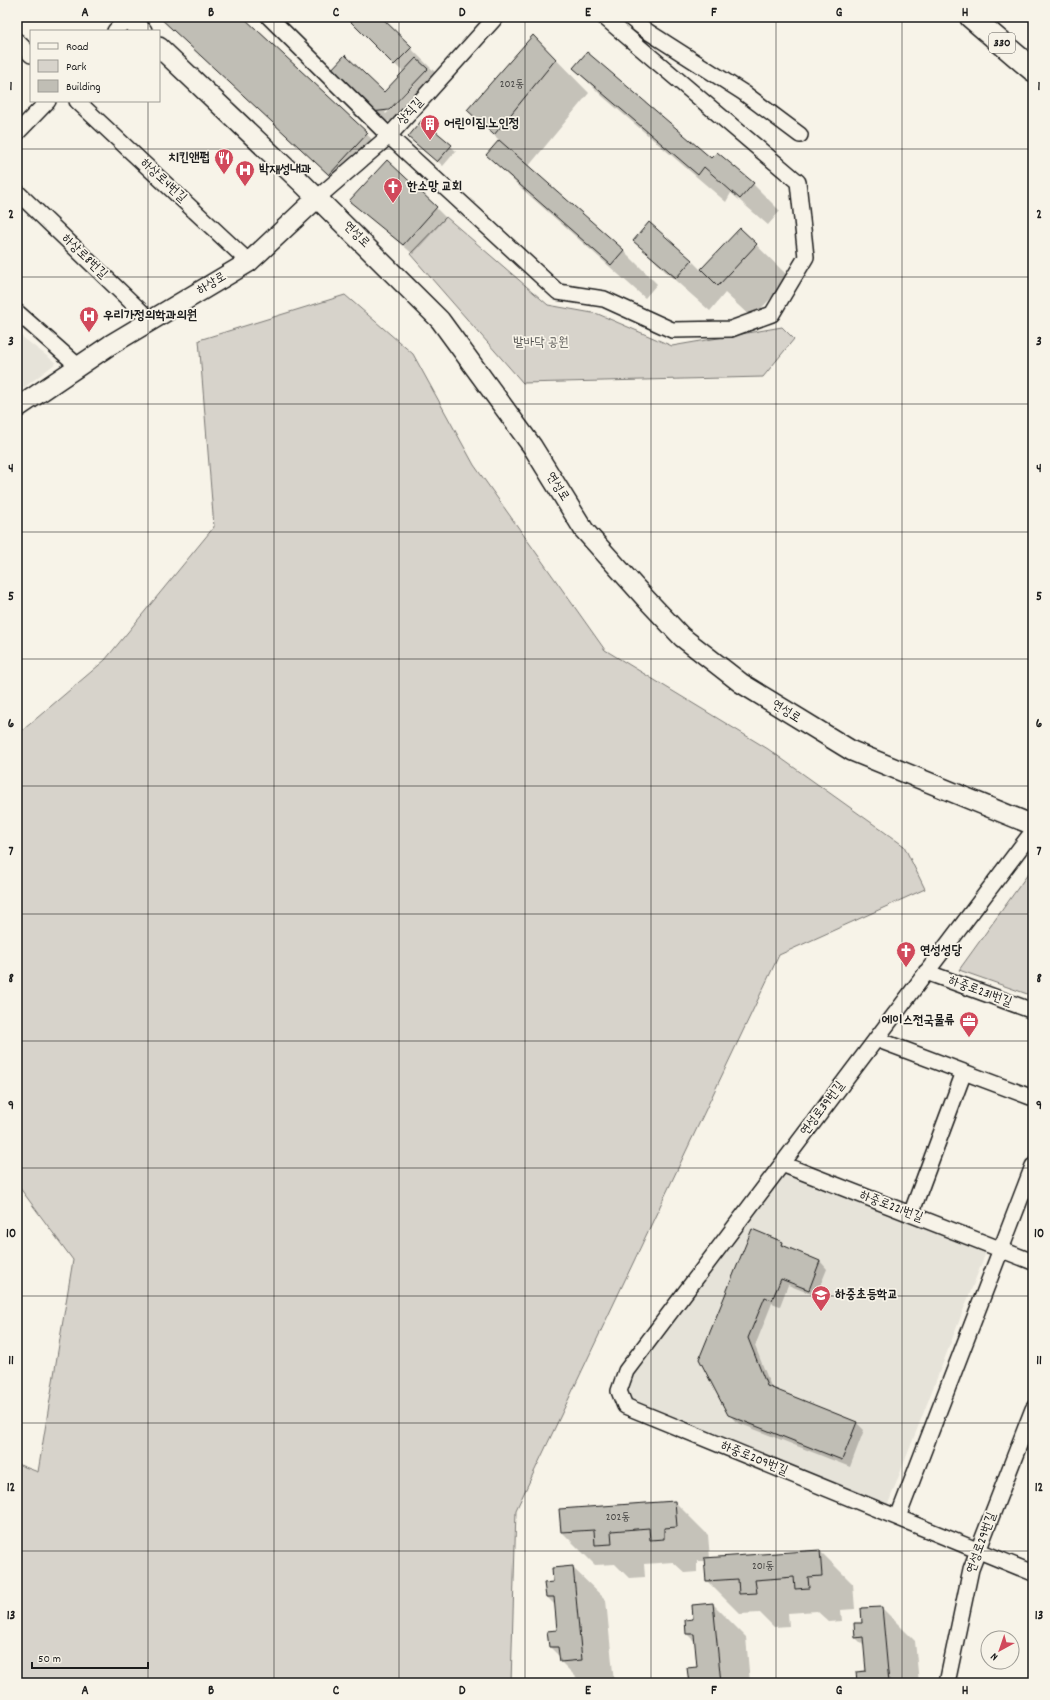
<svg xmlns="http://www.w3.org/2000/svg" width="1050" height="1700" font-family="Dekko,'Poor Story',sans-serif">
	<style>
		.built { fill: #e6e3d9 }
		.green { fill: #d7d3cb; stroke: #7a7874 }
		.shadow { fill: #0003; fill-rule: evenodd }
		.building { fill: #c0beb5; stroke: #1c1c1c }
		.lines { fill: none; stroke-linecap: round; stroke-linejoin: round }
		.minor-casing { stroke: #1c1c1c; stroke-width: 18 }
		.tertiary-casing { stroke: #1c1c1c; stroke-width: 22 }
		.trunk-casing { stroke: #1c1c1c; stroke-width: 25 }
		.minor { stroke: #f7f3e8; stroke-width: 15 }
		.tertiary { stroke: #f7f3e8; stroke-width: 19 }
		.trunk { stroke: #f7f3e8; stroke-width: 22 }
		.grid { fill: none; stroke: #1c1c1c; stroke-width: 1; stroke-opacity: 0.55 }
		.labels { text-anchor: middle; dominant-baseline: central; stroke-width: 3.5; stroke-linejoin: round; paint-order: stroke }
		.number-label { font-size: 11px; fill: #454442 }
		.shield { fill: #f7f3e8; stroke: #5e5c59; stroke-width: 1 }
		.shield-label { font-size: 12px; font-weight: bold; fill: #1c1c1c }
		.street-label { font-size: 13px; fill: #1c1c1c; stroke: #f7f3e8 }
		.poi-label { font-size: 13px; font-weight: bold; fill: #1c1c1c; stroke: #f7f3e8; text-anchor: start }
		.park-label { font-size: 13px; fill: #545351; stroke: #f7f3e8 }
		.neatline { fill: none; stroke: #1c1c1c; stroke-width: 1.5 }
		.grid-label { font-size: 13px; text-anchor: middle; font-weight: bold; fill: #1c1c1c }
	</style>
	<rect width="100%" height="100%" fill="#f7f3e8"/>
	<filter id="ink" filterUnits="userSpaceOnUse"><feTurbulence type="fractalNoise" baseFrequency=".025" numOctaves="2"/><feDisplacementMap in="SourceGraphic" scale="8" xChannelSelector="R" yChannelSelector="G"/><feConvolveMatrix kernelMatrix="1 2 1 2 8 2 1 2 1" color-interpolation-filters="sRGB"/></filter>
	<g filter="url(#ink)">
		<path class="built" d="M17 333 56 363 17 393Z
			M787 1172 986 1252 888 1504 631 1400 628 1396 634 1373Z"/>
		<path class="green" d="M446 217 548 305 598 314 672 346 782 327 794 339 763 377 523 383 410 254Z
			M345 295 413 354 474 465 605 650 768 749 904 846 925 889 779 955 516 1510 511 1683H17V1464L38 1472 73 1260 17 1184V735L105 660 214 527 199 340Z
			M1033 867V996L959 970Z"/>
		<path class="shadow" d="M160 17H241L377 144 339 184Z
			M346 17H379L444 81 399 120 382 122 340 82 384 94 404 73ZM413 83 415 84 386 114 385 113Z
			M533 36 589 93 528 167 624 251 657 284 645 298 521 188 487 155 500 141 469 110Z
			M574 68 712 160 753 184 780 211 768 225 731 193 726 202 601 95Z
			M422 121 456 151 443 166 414 141Z
			M436 208 446 218 413 254 361 210Z
			M740 229 790 278 752 318 725 293 710 311 668 274 635 241 691 260 701 270Z
			M782 1242 789 1249 820 1261 827 1269 816 1296 788 1285 780 1306 772 1303 755 1346 772 1389 857 1423 864 1430 850 1467 736 1422 729 1414 700 1359Z
			M675 1502 708 1535 710 1558 820 1551 853 1584 855 1609 841 1610 842 1621 829 1622 817 1611 788 1613 789 1626 774 1627 760 1613 740 1614 707 1581 705 1561H697V1572L685 1573 673 1562 644 1564 645 1577 629 1578 615 1564 595 1565 562 1532Z
			M572 1567 606 1600 614 1683H582L561 1662V1658L550 1647 558 1631 556 1606 547 1597 554 1583Z
			M713 1604 746 1637 750 1683H690L698 1668 696 1643 687 1634 694 1620Z
			M882 1608 915 1641 919 1683H858L867 1672 865 1647 856 1638 863 1624Z"/>
		<path class="building" d="M159 17H243L368 133 329 175Z
			M346 17H381L412 47 394 65Z
			M533 35 556 59 494 135 467 110Z
			M587 52 711 158 717 152 754 183 740 199 704 167 698 175 573 68Z
			M345 55 384 92 416 58 428 69 389 110 371 112 329 72Z
			M422 120 452 145 437 162 408 137Z
			M499 140 624 250 611 265 486 155Z
			M387 160 437 207 403 245 349 201Z
			M649 222 692 260 676 278 633 241Z
			M740 228 757 244 718 286 701 269Z
			M752 1229 783 1242 782 1245 820 1261 809 1290 781 1279 772 1300 765 1297 748 1338 767 1386 857 1422 842 1460 728 1415 699 1359Z
			M675 1501 677 1527 664 1528V1539L650 1540 649 1528 611 1531 612 1544 595 1545 594 1530 561 1532 559 1509Z
			M820 1550 822 1576 808 1577 809 1588 795 1589 794 1577 755 1580 757 1593 739 1594 738 1579 706 1581 704 1558Z
			M573 1566 582 1660 560 1662 558 1647H549L547 1631 557 1630 554 1597H546L544 1583 553 1582 552 1568Z
			M713 1603 721 1683H689L687 1668 697 1667 694 1634H686L685 1620 693 1619 692 1605Z
			M882 1607 889 1683H857L856 1672 866 1671 863 1637 855 1638 854 1623H862L861 1608Z"/>
		<g class="lines">
			<g class="minor-casing">
				<path id="minor" d="M269 17 389 136 558 292 604 299 672 330 731 329 772 314 806 257 798 182 604 17
					M629 17 647 31 744 93 800 135
					M115 31 128 17
					M17 41 31 55
					M77 101 249 262
					M17 133 48 101
					M17 192 151 321
					M316 199 389 136 496 17
					M17 312 78 366
					M1033 831 626 1371 619 1391 625 1406 1033 1573
					M926 972 1033 1011
					M876 1039 1033 1098
					M782 1164 1033 1262
					M911 1214 964 1072
					M898 1517 1033 1166
					M947 1683 971 1569 1033 1409"/>
			</g>
			<g class="tertiary-casing">
				<path id="tertiary" d="M127 17 142 31
					M159 47 302 183 440 320 532 446 584 530 646 599 682 637 741 683 852 751 1033 825
					M17 408 110 345 249 262 316 199"/>
			</g>
			<g class="trunk-casing">
				<path id="trunk" d="M971 17 1033 70"/>
			</g>
			<use href="#minor" class="minor"/>
			<use href="#tertiary" class="tertiary"/>
			<use href="#trunk" class="trunk"/>
		</g>
	</g>
	<path class="grid" d="M148 17V31M274 17V1683M399 17V1683M525 17V1683M651 17V1683M776 17V1683M902 17V1683M148 101V1683M17 149H1033M17 277H1033M17 404H1033M17 532H1033M17 659H1033M17 786H1033M17 914H1033M17 1041H1033M17 1168H1033M17 1296H1033M17 1423H1033M17 1551H1033"/>
	<defs>
		<g id="building-pin" transform="scale(1)"><path d="M0 17L-7.5 6A9.5 9.5 0 1 1 7.5 6Z" fill="#d1495b" stroke="#f7f3e8"/><path d="M-4-6H4V6H1V3H-1V6H-4ZM-2.5-4.3h1.7v1.8h-1.7ZM.8-4.3h1.7v1.8H.8ZM-2.5-1h1.7V.8h-1.7ZM.8-1h1.7V.8H.8Z" fill="#fff"/></g>
		<g id="restaurant-pin" transform="scale(1)"><path d="M0 17L-7.5 6A9.5 9.5 0 1 1 7.5 6Z" fill="#d1495b" stroke="#f7f3e8"/><path d="M-5-6h1v4h1v-4h1v4h1v-4h1v5L-1.5 .5V6h-2V.5L-5-1ZM5-6V6H3V1.5H1.5Q1.5-4 5-6Z" fill="#fff"/></g>
		<g id="hospital-pin" transform="scale(1)"><path d="M0 17L-7.5 6A9.5 9.5 0 1 1 7.5 6Z" fill="#d1495b" stroke="#f7f3e8"/><path d="M-5-5h3v3.5h4V-5h3V5h-3V1.5h-4V5h-3Z" fill="#fff"/></g>
		<g id="church-pin" transform="scale(1)"><path d="M0 17L-7.5 6A9.5 9.5 0 1 1 7.5 6Z" fill="#d1495b" stroke="#f7f3e8"/><path d="M-1.2-6h2.4v3.5h3.3v2.4h-3.3V6h-2.4V-.1h-3.3v-2.4h3.3Z" fill="#fff"/></g>
		<g id="office-pin" transform="scale(1)"><path d="M0 17L-7.5 6A9.5 9.5 0 1 1 7.5 6Z" fill="#d1495b" stroke="#f7f3e8"/><path d="M-6-3h4V-5.5h4V-3h4V5H-6ZM-1-4.5V-3h2v-1.5ZM-6 0V1H6V0Z" fill="#fff"/></g>
		<g id="school-pin" transform="scale(1)"><path d="M0 17L-7.5 6A9.5 9.5 0 1 1 7.5 6Z" fill="#d1495b" stroke="#f7f3e8"/><path d="M0-5L7-2L0 1L-7-2ZM-4 1L0 2.5L4 1V4Q0 6-4 4Z" fill="#fff"/></g>
	</defs>
	<g fill-rule="evenodd">
		<use href="#building-pin" x="430" y="124"/>
		<use href="#restaurant-pin" x="224" y="158"/>
		<use href="#hospital-pin" x="245" y="170"/>
		<use href="#church-pin" x="393" y="187"/>
		<use href="#hospital-pin" x="89" y="316"/>
		<use href="#church-pin" x="906" y="951"/>
		<use href="#office-pin" x="969" y="1021"/>
		<use href="#school-pin" x="821" y="1295"/>
	</g>
	<g class="labels">
		<g class="number-label">
			<text x="512" y="85">202동</text>
			<text x="618" y="1518">202동</text>
			<text x="763" y="1567">201동</text>
		</g>
		<rect class="shield" x="989" y="33" width="26" height="20" rx="3"/>
		<g class="shield-label">
			<text x="1002" y="43">330</text>
		</g>
		<g class="street-label">
			<text transform="translate(411 112) rotate(-48)">상직길</text>
			<text transform="translate(163 181) rotate(43)">하상로4번길</text>
			<text transform="translate(356 235) rotate(45)">연성로</text>
			<text transform="translate(84 257) rotate(44)">하상로8번길</text>
			<text transform="translate(212 284) rotate(-31)">하상로</text>
			<text transform="translate(557 487) rotate(58)">연성로</text>
			<text transform="translate(786 712) rotate(32)">연성로</text>
			<text transform="translate(980 992) rotate(20)">하중로231번길</text>
			<text transform="translate(823 1109) rotate(-53)">연성로39번길</text>
			<text transform="translate(891 1207) rotate(21)">하중로221번길</text>
			<text transform="translate(754 1459) rotate(22)">하중로209번길</text>
			<text transform="translate(982 1543) rotate(-70)">연성로29번길</text>
		</g>
		<g class="poi-label">
			<text x="444" y="124">어린이집.노인정</text>
			<text x="210" y="158" text-anchor="end">치킨앤펍</text>
			<text x="259" y="170">박재성내과</text>
			<text x="407" y="187">한소망 교회</text>
			<text x="103" y="316">우리가정의학과의원</text>
			<text x="920" y="951">연성성당</text>
			<text x="955" y="1021" text-anchor="end">에이스전국물류</text>
			<text x="835" y="1295">하중초등학교</text>
		</g>
		<g class="park-label">
			<text x="541" y="343">발바닥 공원</text>
		</g>
	</g>
	<rect width="1050" height="1700" fill="none" stroke="#f7f3e8" stroke-width="44"/>
	<rect x="30" y="30" width="130" height="72" fill="#f7f3e8" stroke="#9f9d96"/>
	<rect x="38" y="43" width="20" height="6" fill="#f7f3e8" stroke="#9f9d96"/>
	<text x="66" y="50" font-size="12" fill="#1c1c1c">Road</text>
	<rect x="38" y="60" width="20" height="12" fill="#d7d3cb" stroke="#9f9d96"/>
	<text x="66" y="70" font-size="12" fill="#1c1c1c">Park</text>
	<rect x="38" y="80" width="20" height="12" fill="#c0beb5" stroke="#9f9d96"/>
	<text x="66" y="90" font-size="12" fill="#1c1c1c">Building</text>
	<g transform="translate(1000 1650) rotate(220)"><circle r="19" fill="#f7f3e8" stroke="#9f9d96"/>
	<path d="M0-3L7 15L0 10L-7 15Z" fill="#d1495b"/>
	<text y="-6" font-size="11" font-weight="bold" text-anchor="middle" fill="#1c1c1c">N</text>
	</g>
	<path d="M32 1662v6h116v-6" fill="none" stroke="#1c1c1c" stroke-width="2"/>
	<text x="38" y="1662" font-size="12" fill="#1c1c1c" stroke="#f7f3e8" stroke-width="3" paint-order="stroke">50 m</text>
	<rect x="22" y="22" width="1006" height="1656" class="neatline"/>
	<g class="grid-label">
		<text x="85" y="16">A</text>
		<text x="211" y="16">B</text>
		<text x="336" y="16">C</text>
		<text x="462" y="16">D</text>
		<text x="588" y="16">E</text>
		<text x="714" y="16">F</text>
		<text x="839" y="16">G</text>
		<text x="965" y="16">H</text>
		<text x="11" y="90">1</text>
		<text x="1039" y="90">1</text>
		<text x="11" y="218">2</text>
		<text x="1039" y="218">2</text>
		<text x="11" y="345">3</text>
		<text x="1039" y="345">3</text>
		<text x="11" y="472">4</text>
		<text x="1039" y="472">4</text>
		<text x="11" y="600">5</text>
		<text x="1039" y="600">5</text>
		<text x="11" y="727">6</text>
		<text x="1039" y="727">6</text>
		<text x="11" y="855">7</text>
		<text x="1039" y="855">7</text>
		<text x="11" y="982">8</text>
		<text x="1039" y="982">8</text>
		<text x="11" y="1109">9</text>
		<text x="1039" y="1109">9</text>
		<text x="11" y="1237">10</text>
		<text x="1039" y="1237">10</text>
		<text x="11" y="1364">11</text>
		<text x="1039" y="1364">11</text>
		<text x="11" y="1491">12</text>
		<text x="1039" y="1491">12</text>
		<text x="11" y="1619">13</text>
		<text x="1039" y="1619">13</text>
		<text x="85" y="1694">A</text>
		<text x="211" y="1694">B</text>
		<text x="336" y="1694">C</text>
		<text x="462" y="1694">D</text>
		<text x="588" y="1694">E</text>
		<text x="714" y="1694">F</text>
		<text x="839" y="1694">G</text>
		<text x="965" y="1694">H</text>
	</g>
</svg>
